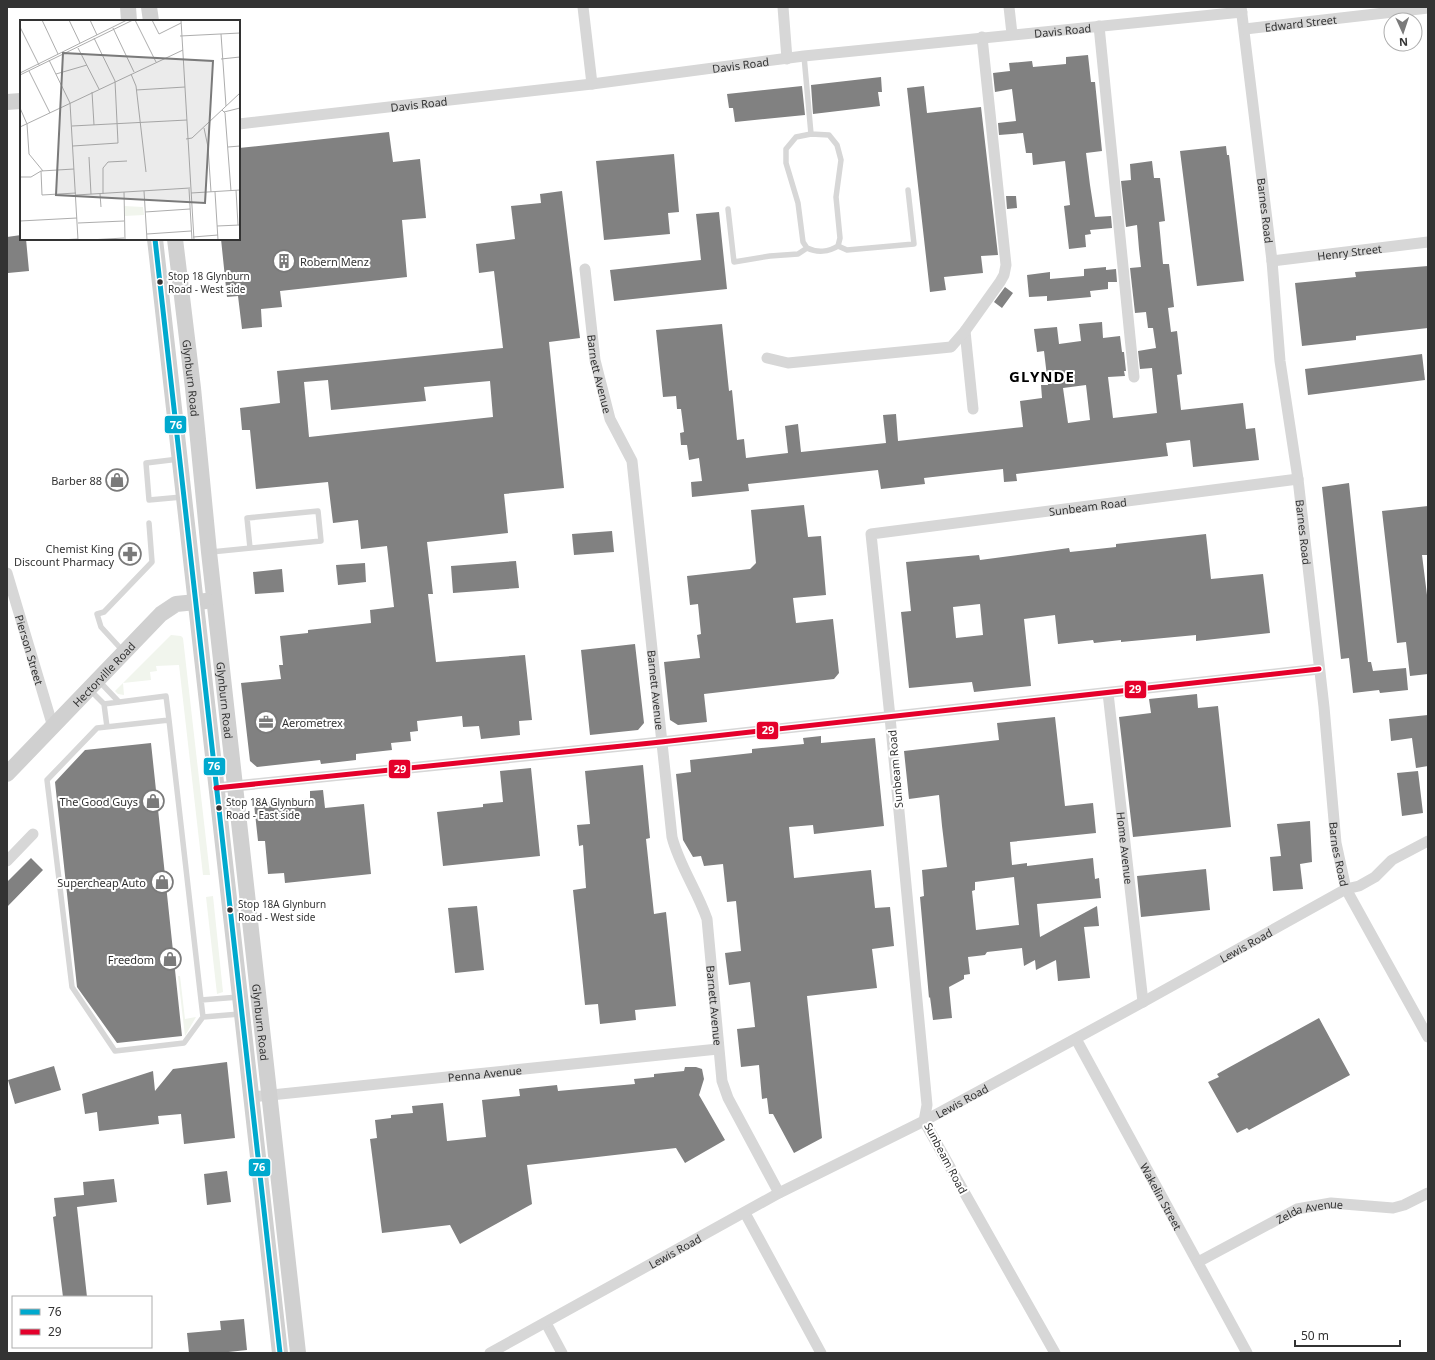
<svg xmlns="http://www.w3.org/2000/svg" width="1435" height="1360" font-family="'Noto Sans',sans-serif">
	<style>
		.green { fill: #f1f5ed }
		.building { fill: #818181; fill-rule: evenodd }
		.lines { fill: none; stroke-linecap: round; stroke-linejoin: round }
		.lane { stroke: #d7d7d7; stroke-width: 5.5 }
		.street { stroke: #d7d7d7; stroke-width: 11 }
		.secondary { stroke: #d0d0d0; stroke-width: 16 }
		.bus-1-casing { stroke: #fff; stroke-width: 8 }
		.bus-2-casing { stroke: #fff; stroke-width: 8 }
		.bus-1 { stroke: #00a9ce; stroke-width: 5 }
		.bus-2 { stroke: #e4002b; stroke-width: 5 }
		.bus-dot { fill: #333; stroke: #fff; stroke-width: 1.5 }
		.labels { text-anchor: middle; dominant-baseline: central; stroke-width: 4; stroke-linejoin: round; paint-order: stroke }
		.bus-label { font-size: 10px; fill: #333; stroke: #fff; text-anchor: start }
		.street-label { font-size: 11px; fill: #333; stroke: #fff }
		.poi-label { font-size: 11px; fill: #333; stroke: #fff; text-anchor: end }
		.district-label { font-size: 15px; font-weight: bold; letter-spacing: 1px; fill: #000; stroke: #fff }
		.inset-road { fill: none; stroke: #adadad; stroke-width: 1 }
		.view { fill: #7a7a7a; fill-opacity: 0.15; stroke: #7a7a7a; stroke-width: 2 }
		.inset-edge { fill: none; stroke: #333; stroke-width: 2 }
		.line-badge { stroke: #fff; stroke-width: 1.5 }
		.badge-label { font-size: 11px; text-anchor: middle; font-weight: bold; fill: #fff }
	</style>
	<rect width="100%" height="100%" fill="#fff"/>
	<path class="green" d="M171 635 181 636 183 638 210 875H203L179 665 156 666 157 671 150 672 151 680 123 683 124 695 118 694 115 691Z
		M213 896 223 992 217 994 206 897Z
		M178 976H180L185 1019 196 1017 185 1036Z"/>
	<path class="building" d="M1088 55 1091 82H1095L1102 151 1086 153 1090 185 1095 217 1111 216 1112 228 1090 230 1091 234 1085 235 1086 247 1069 249 1064 206 1070 205 1065 161 1033 165 1032 153H1026L1023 133 999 135 998 123 1016 121 1012 89 995 92 993 73 1010 71 1009 63 1032 61 1033 67 1066 64V57Z
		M881 77 882 92H878L880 106 813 114 811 85Z
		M802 86 805 115 735 122 733 108H729L727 94Z
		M924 86 927 113 981 107 998 255 981 256 983 273 944 277 946 290 930 292 907 88Z
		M389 132 393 162 420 159 426 218 402 220 407 277 280 291 282 307 261 309 262 327 242 329 238 296 227 297 221 239H239V148Z
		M1226 146 1227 155H1229L1244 281 1197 286 1180 151Z
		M674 154 679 212 668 213 670 234 604 240 596 161Z
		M1152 161 1154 178H1160L1165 221 1159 222 1163 264H1169L1174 307 1168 308 1171 332 1177 331 1182 374 1177 375 1181 410 1243 403 1246 429 1255 428 1259 460 1193 467 1190 440 1166 443 1168 456 1016 474 1017 481 1004 482 1003 469 924 478 925 484 881 489 878 470 748 484 749 491 692 497 691 482 702 481 699 458 689 460 687 445H681L680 433 684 432 681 409H677L676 396 663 397 656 330 722 324 729 391 732 390 737 440 744 439 746 458 788 453 785 426 798 424 801 452 886 443 883 415 896 414 898 441 1023 427 1020 401 1042 398 1041 385H1048L1044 351 1037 352 1034 329 1057 327 1059 344 1081 341 1079 324 1102 322 1103 338 1120 336 1122 352H1124L1126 371H1124L1125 376 1108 377 1113 418 1157 413 1152 368 1140 369 1138 351 1156 348 1153 328H1148L1146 312 1135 313 1130 268 1141 267 1139 249 1137 225 1126 227 1121 181 1131 180 1130 164ZM1086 385 1090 420 1068 423 1063 388Z
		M562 191 580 338 549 342 564 488 504 494 508 533 427 542 433 594H428L436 662 525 655 532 720 519 721 520 735 481 739 479 726 463 727 462 716 417 721 418 731 410 732 411 741 391 743 392 750 356 754V760L321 764 320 760 257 767 250 761 241 683 281 679 279 665H283L280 636 308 633V630L371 623 370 610 394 607 387 546 361 549 358 520 333 523 328 482 256 489 250 430H242L240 408 280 403 277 371 503 348 494 271 479 273 476 244 515 239 511 206 541 203 540 194ZM328 380 331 410 426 401 424 387 490 381 493 417 309 437 304 382Z
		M1006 196H1016L1017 208 1007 209Z
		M719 212 727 289 614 301 610 270 701 260 696 214Z
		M21 235V239H26L29 271 8 273 7 237Z
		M1428 266V328L1356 336V340L1302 346 1295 283 1356 277 1355 272Z
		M1106 267V270L1116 269 1117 282H1108V289L1090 291 1091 297 1047 301V296L1029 297 1027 275 1050 272V279L1084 276V269Z
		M1005 287 1013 293 1002 308 994 302Z
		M1422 354 1425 380 1308 395 1305 369Z
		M1349 483 1368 662H1371L1373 671 1406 668 1408 690 1380 693 1379 690 1353 693 1349 658 1341 659 1322 487Z
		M804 505 808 537 821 536 826 595 793 598 796 623 833 619 839 673 834 679 704 694 707 722 678 725 670 720 664 662 700 658 697 635 701 634 698 604 690 605 687 576 750 569 756 563 751 510Z
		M1428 506V555H1422L1428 603V674L1410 676 1406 642 1397 643 1382 511Z
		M612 531 614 552 574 555 572 534Z
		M1206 534 1211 579 1263 574 1270 633 1196 641V635L1121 642V640L1094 643 1093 640 1058 644 1055 615 1024 619 1031 686 974 692 972 682 909 688 901 612 911 611 906 562 979 555 980 560 1069 548 1070 552 1116 547V544ZM980 604 983 635 956 638 953 607Z
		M516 561 519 588 453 593 451 566Z
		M365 563 366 582 338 585 336 565Z
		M282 569 284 592 255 594 253 572Z
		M635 644 644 723 638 730 590 735 581 650Z
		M1197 694 1198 708 1218 706 1231 827 1133 837 1119 717 1151 713 1149 699Z
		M1428 715V766L1416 768 1412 738 1391 741 1389 719Z
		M1055 717 1065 806 1093 803 1096 833 1010 842 1012 865 1027 863V866L1093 858 1095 879 1099 878 1101 898 1037 904 1040 937 1097 906 1099 926 1084 927 1090 978 1058 981 1056 960 1036 970 1035 960 1024 966 1022 948 987 952 985 955 968 957 970 974 964 975V979L949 987 952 1018 933 1020 930 997 929 998 920 897 924 896 922 870 947 867 942 826 939 795 909 799 904 751 999 740 997 723ZM1014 877 1019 925 976 930 972 891 975 890V882Z
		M821 736V743L875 738 884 826 814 834 813 825 789 827 794 878 871 870 875 908 890 907 894 946 872 949 877 988 807 996 822 1138 794 1153 773 1114H769L767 1098 762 1099 759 1065 741 1067 737 1029 755 1027 750 982 729 985 725 953 741 951 736 901 727 902 723 864 704 866 701 856 693 857 683 840 676 774 691 772 690 760 752 753V749L804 744 803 738Z
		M151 743 182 1036 117 1043 77 987 55 782 85 750Z
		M643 765 650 838 646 839 654 914 666 912 676 1006 635 1010 636 1020 600 1024 598 1004 585 1005 573 890 586 888 583 845 579 846 577 825 590 824 585 771Z
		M531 768 540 856 443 866 437 812 483 807V804L503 802 500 771Z
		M1418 771 1423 813 1402 816 1397 773Z
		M323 790 325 808 364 804 371 874 285 883 284 873 268 874 265 841H258L254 804 310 798V791Z
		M1310 821 1312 862 1300 864 1303 889 1273 891 1270 857 1281 856 1277 824Z
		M31 858 43 870 7 907V882Z
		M1206 869 1210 910 1141 917 1137 876Z
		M477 906 484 970 455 973 448 908Z
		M1319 1018 1350 1075 1249 1130 1247 1128 1237 1133 1208 1082 1219 1077 1217 1074Z
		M227 1062 235 1138 184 1144 181 1114 158 1116 159 1124 99 1131 97 1112 85 1114 82 1094 153 1071 155 1091 173 1069Z
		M54 1066 61 1090 15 1104 8 1080Z
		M685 1067H696L702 1069 704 1079 699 1095 725 1140 685 1163 676 1148 527 1165 532 1204 460 1244 450 1225 382 1233 370 1139 377 1138 375 1120 391 1118V1115L413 1113 412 1106 443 1103 447 1141 486 1137 482 1100 520 1096 519 1089 557 1085 558 1091 635 1084 634 1079 654 1077V1074L684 1071Z
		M227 1171 231 1202 207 1205 204 1174Z
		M114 1179 117 1202 77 1207 87 1297H63L53 1217 56 1216 54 1198 84 1195 83 1182Z
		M244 1319 247 1350 219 1353H189L187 1333 221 1330 220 1321Z"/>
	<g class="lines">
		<path class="lane" d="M811 134 829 135 837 145 841 160 836 197 840 238 838 246 847 250 914 244 908 190
			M728 209 734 262 770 256 798 254 807 248 803 242 798 203 786 163V149L796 137 811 134 804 56
			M807 248C817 253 829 252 838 246
			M179 459 146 463 149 500 182 497
			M211 552 321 541 318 511 247 518 250 548
			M123 651 101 627 97 614 104 612 152 562 149 523
			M98 680 119 702
			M89 689 104 704 107 727
			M104 704 166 696 169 720 201 1000 203 1017 184 1043 115 1051 72 987 47 780 97 728 169 720
			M201 1000 239 997
			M203 1017 240 1014"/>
		<g class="street">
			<path d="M583 7 592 84"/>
			<path d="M783 7 787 59"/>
			<path d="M1009 7 1012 34"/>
			<path id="s1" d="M1241 7 1272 261 1280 361 1298 479 1324 707 1336 843 1346 889 1428 1037"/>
			<path d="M1099 26 1134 377"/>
			<path id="s2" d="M1245 29 1428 8"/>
			<path id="s3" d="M239 124 592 84 804 56 1242 12"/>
			<path id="s4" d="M1272 261 1428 242"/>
			<path id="s5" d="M585 269 595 360 610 419 632 461 672 837C679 865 697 890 707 919L722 1081 728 1098 779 1193"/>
			<path d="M965 331 973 409"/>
			<path d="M767 358 788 363 951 347 965 331 1000 282 1004 275 1006 265 982 37"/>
			<path id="s6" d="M7 573 53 727"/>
			<path id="s7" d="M1108 693 1143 1002"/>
			<path d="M216 788 661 742 1319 669"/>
			<path d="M7 861 33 834"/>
			<path id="s8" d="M1076 1039 1247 1353"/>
			<path id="s9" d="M252 1097 718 1049"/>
			<path d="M745 1213 821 1353"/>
			<path id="s10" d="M1198 1262 1297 1209 1331 1203 1393 1208 1404 1205 1428 1193"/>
			<path d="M546 1323 562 1353"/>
			<path id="s11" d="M490 1353 779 1193 924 1121 1143 1002 1346 889 1359 886 1375 877 1392 860 1428 841"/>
			<path id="s12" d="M1055 1353 924 1121 927 1105 890 717 871 534 1298 479"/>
		</g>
		<g class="secondary">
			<path d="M128 7 129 21"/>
			<path d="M149 7 151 21"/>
			<path d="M7 102 21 101"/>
			<path d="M155 239 280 1353"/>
			<path id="s13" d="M175 239 193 388 209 552 298 1353"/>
			<path id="s14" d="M7 774 161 614 176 604 206 601"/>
		</g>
		<g class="bus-1-casing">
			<path id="bus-1" d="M155 239 280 1353"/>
		</g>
		<g class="bus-2-casing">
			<path id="bus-2" d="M216 788 661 742 1319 669"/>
		</g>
		<use href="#bus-1" class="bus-1"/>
		<use href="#bus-2" class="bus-2"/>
	</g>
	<defs>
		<g id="building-ring" transform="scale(1.15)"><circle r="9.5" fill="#fff" stroke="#7a7a7a" stroke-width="1.5"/><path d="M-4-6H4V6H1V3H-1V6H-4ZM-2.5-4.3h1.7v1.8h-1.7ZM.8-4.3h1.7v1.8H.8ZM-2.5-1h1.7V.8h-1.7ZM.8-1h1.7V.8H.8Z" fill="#7a7a7a"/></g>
		<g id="shop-ring" transform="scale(1.15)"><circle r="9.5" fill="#fff" stroke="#7a7a7a" stroke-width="1.5"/><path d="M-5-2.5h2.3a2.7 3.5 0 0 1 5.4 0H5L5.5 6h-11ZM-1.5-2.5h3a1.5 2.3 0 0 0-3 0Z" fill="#7a7a7a"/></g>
		<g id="pharmacy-ring" transform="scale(1.15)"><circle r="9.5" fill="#fff" stroke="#7a7a7a" stroke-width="1.5"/><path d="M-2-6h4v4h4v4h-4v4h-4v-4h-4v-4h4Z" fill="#7a7a7a"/></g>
		<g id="office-ring" transform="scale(1.15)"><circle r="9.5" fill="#fff" stroke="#7a7a7a" stroke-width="1.5"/><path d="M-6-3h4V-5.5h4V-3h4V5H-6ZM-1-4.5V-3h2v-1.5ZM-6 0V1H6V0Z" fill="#7a7a7a"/></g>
	</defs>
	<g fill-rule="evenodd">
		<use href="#building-ring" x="284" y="261"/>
		<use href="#shop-ring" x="117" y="480"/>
		<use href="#pharmacy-ring" x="130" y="554"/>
		<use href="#office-ring" x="266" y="722"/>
		<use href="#shop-ring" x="153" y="801"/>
		<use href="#shop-ring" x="162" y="882"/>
		<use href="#shop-ring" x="170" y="959"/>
	</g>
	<g class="bus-dot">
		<circle cx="160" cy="282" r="3.5"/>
		<circle cx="219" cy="808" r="3.5"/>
		<circle cx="230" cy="910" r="3.5"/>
	</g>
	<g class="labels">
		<g class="bus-label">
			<text x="168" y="276">Stop 18 Glynburn<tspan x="168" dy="13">Road - West side</tspan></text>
			<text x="226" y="802">Stop 18A Glynburn<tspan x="226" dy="13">Road - East side</tspan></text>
			<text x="238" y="904">Stop 18A Glynburn<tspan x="238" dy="13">Road - West side</tspan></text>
		</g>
		<g class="street-label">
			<text stroke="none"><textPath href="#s2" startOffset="56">Edward Street</textPath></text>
			<text stroke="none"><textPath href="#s3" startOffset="829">Davis Road</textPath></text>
			<text stroke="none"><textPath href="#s3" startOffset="505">Davis Road</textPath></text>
			<text stroke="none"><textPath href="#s3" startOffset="181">Davis Road</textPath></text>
			<text stroke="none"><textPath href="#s1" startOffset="205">Barnes Road</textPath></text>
			<text stroke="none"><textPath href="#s4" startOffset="78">Henry Street</textPath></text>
			<text stroke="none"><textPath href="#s5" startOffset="106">Barnett Avenue</textPath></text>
			<text stroke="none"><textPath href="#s13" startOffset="140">Glynburn Road</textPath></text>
			<text stroke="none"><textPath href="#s12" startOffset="1075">Sunbeam Road</textPath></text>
			<text stroke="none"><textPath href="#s1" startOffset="529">Barnes Road</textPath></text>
			<text stroke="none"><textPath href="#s6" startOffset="80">Pierson Street</textPath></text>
			<text stroke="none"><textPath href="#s14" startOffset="139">Hectorville Road</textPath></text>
			<text stroke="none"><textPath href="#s5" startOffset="430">Barnett Avenue</textPath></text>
			<text stroke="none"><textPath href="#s13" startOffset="464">Glynburn Road</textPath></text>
			<text transform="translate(895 769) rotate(-95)">Sunbeam Road</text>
			<text stroke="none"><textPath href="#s7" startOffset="156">Home Avenue</textPath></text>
			<text stroke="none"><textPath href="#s1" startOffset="853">Barnes Road</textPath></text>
			<text stroke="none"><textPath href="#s11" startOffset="859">Lewis Road</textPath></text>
			<text stroke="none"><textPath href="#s5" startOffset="754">Barnett Avenue</textPath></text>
			<text stroke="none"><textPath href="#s13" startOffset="788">Glynburn Road</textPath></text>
			<text stroke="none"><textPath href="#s9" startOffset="234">Penna Avenue</textPath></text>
			<text stroke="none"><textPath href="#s11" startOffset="535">Lewis Road</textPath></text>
			<text transform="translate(946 1158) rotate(62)">Sunbeam Road</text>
			<text stroke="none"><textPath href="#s8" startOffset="179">Wakelin Street</textPath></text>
			<text stroke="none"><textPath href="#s10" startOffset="124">Zelda Avenue</textPath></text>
			<text stroke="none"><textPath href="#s11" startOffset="211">Lewis Road</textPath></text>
		</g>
		<g class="poi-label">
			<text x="300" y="261" text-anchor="start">Robern Menz</text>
			<text x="102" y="480">Barber 88</text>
			<text x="114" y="548">Chemist King<tspan x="114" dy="13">Discount Pharmacy</tspan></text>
			<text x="282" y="722" text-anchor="start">Aerometrex</text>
			<text x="138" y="801">The Good Guys</text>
			<text x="146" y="882">Supercheap Auto</text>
			<text x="154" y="959">Freedom</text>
		</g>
		<g class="district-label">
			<text x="1042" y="376">GLYNDE</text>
		</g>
	</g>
	<g transform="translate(20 20)">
		<rect width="220" height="220" fill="#fff"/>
		<path d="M104 186 123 187 124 195 104 196Z" fill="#f1f5ed"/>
		<path class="inset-road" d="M22 0 38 34M49 0 60 23M70 0 77 15M115 0 136 42M132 0 139 14 161 3M161 0 174 220M0 7 19 45M93 8 114 52M201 14 206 86M160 16 220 13M58 28 79 69M201 39 220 37M29 40 50 83 58 220M9 51 30 93M0 53 107 0M36 54 67 45M111 54 116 66 126 152M0 55 113 0M116 70 165 67M72 72 74 105M0 88 7 104 9 134 23 151M202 90 205 93 211 171M204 92 220 88M52 106 167 100M0 107 163 30M184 108 188 127 191 172M166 119 172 118 220 73M53 126 98 123 95 61 74 18M208 127 220 126M69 137 71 174M21 151 22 175 56 173M0 157H11L21 151 54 149M169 169 172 220M216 170 218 205M124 171 127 220M104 172 105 220M195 172 198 220M171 173 220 170M80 174 81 187M83 174V148L88 142 107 141M56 175 170 168M125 192 170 189M0 201 57 198M58 203 104 201M197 206 220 205M127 214 171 211M173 217 198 215M40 220 58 219M69 220 104 218"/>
		<path class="view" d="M43 33 193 41 185 183 36 175Z"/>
		<rect width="220" height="220" class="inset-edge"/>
	</g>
	<g class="line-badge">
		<rect x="164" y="415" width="23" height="19" rx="4" fill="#00a9ce"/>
		<rect x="1124" y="680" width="23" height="19" rx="4" fill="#e4002b"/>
		<rect x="756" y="721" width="23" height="19" rx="4" fill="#e4002b"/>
		<rect x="203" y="757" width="23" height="19" rx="4" fill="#00a9ce"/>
		<rect x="388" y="759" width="23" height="20" rx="4" fill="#e4002b"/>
		<rect x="248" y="1158" width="23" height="19" rx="4" fill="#00a9ce"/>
	</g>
	<g class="badge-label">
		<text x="176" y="429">76</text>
		<text x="1135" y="693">29</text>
		<text x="768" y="734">29</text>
		<text x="214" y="770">76</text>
		<text x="400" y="773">29</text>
		<text x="259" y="1171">76</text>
	</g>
	<rect width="1435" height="1360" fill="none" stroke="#333333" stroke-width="16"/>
	<rect x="12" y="1296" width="140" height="52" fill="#ffffff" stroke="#adadad"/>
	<rect x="20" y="1309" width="20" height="6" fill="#00a9ce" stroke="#adadad"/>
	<text x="48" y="1316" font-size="12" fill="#333333">76</text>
	<rect x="20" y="1329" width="20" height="6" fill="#e4002b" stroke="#adadad"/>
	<text x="48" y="1336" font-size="12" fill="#333333">29</text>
	<g transform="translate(1403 32) rotate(177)"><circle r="19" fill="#ffffff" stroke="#adadad"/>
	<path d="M0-3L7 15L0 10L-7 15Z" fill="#7a7a7a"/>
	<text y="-6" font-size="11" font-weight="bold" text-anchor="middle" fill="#333333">N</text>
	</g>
	<path d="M1295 1340v6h105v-6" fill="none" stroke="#333333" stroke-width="2"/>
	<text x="1301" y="1340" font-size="12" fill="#333333" stroke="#ffffff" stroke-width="3" paint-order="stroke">50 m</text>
</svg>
